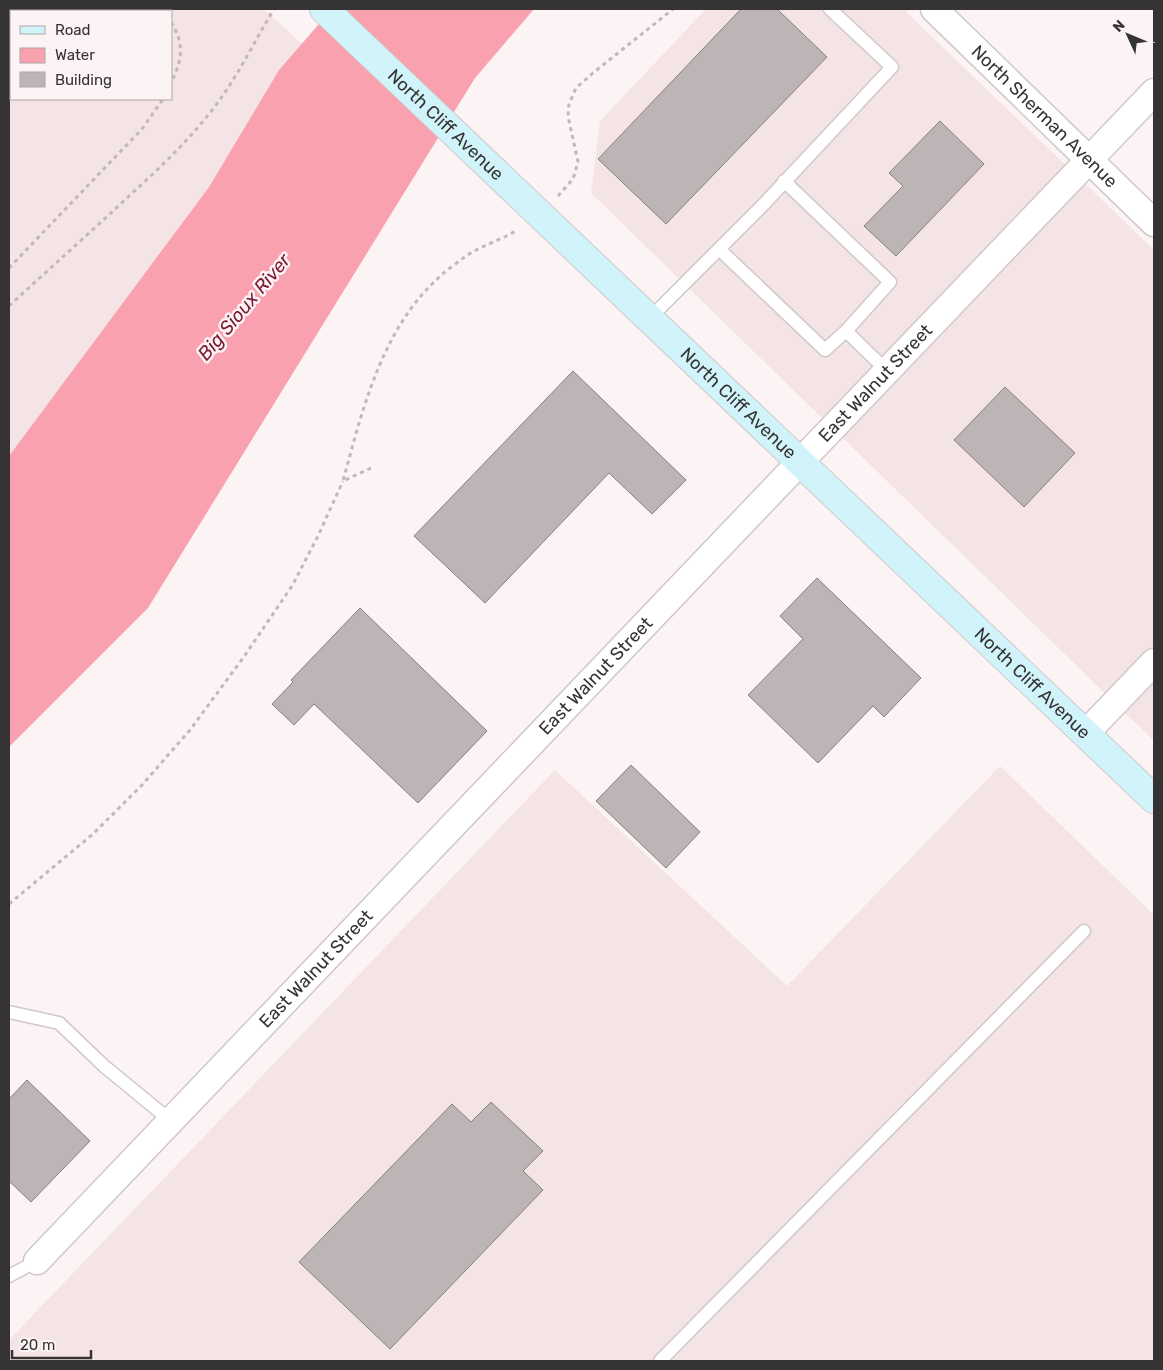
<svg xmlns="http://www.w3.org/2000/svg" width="1163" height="1370" font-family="Rubik,sans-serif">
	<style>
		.built { fill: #f5e4e6; fill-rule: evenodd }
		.water { fill: #f9a1ae }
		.building { fill: #bcb4b5; stroke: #878081 }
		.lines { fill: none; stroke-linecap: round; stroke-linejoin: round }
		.lane-casing { stroke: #d0c8c9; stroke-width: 15 }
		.street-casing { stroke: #d0c8c9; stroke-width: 29 }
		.secondary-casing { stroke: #d0c8c9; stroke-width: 30 }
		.path { stroke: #c0b9ba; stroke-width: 3; stroke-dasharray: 4 4; stroke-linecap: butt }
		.lane { stroke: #fff; stroke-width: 12 }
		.street { stroke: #fff; stroke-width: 26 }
		.secondary { stroke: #d1f4fa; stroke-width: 28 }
		.labels { text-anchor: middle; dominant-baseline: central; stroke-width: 5; stroke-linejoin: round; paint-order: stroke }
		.street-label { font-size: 18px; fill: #363334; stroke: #fcf3f4 }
		.water-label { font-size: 19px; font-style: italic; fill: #7c1734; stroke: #fcf3f4 }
	</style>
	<rect width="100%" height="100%" fill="#fcf3f4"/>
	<path class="built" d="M9 9H264L302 44 279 70 209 187 9 456ZM11 11H171V99H11Z
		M706 9H909L906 12 1154 250V741L591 193 600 121Z
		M1000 766 1154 915V1361H9V1340L555 770 787 986Z"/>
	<path class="water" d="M332 9H534L475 78 148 608 9 747V456L209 187 279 70Z"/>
	<path class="building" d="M741 9H777L827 57 666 224 598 159Z
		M940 121 984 164 896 256 864 226 903 186 889 173Z
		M573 371 686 480 652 514 609 473 485 603 414 536Z
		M1005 387 1075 453 1024 507 954 440Z
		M817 578 921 678 884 717 873 706 818 763 748 695 803 639 780 616Z
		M360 608 487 731 418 803 314 704 294 725 272 704 293 682 291 680Z
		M631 765 700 832 666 868 596 801Z
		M27 1080 90 1141 31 1202 9 1181V1099Z
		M491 1102 543 1151 523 1171 543 1190 390 1349 299 1262 452 1104 471 1122Z"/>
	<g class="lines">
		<g class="lane-casing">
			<path id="lane" d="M784 181 890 282 846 331 887 371
				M719 249 825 350 846 331
				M649 319 763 205 892 67 830 9
				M9 1012 59 1023 104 1066 171 1121
				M9 1276 37 1261
				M660 1361 1084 931"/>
		</g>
		<g class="street-casing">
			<g id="street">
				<path id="s1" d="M934 9 1154 223"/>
				<path d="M1086 733 1154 662"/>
				<path id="s2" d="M37 1261 800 462 1154 92"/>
			</g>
		</g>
		<g class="secondary-casing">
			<g id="secondary">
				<path id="s3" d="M324 9 1154 799"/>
			</g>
		</g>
		<path class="path" d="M163 9 165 11
			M171 22C185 44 182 61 171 83
			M558 196 573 179 578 162 568 116 569 104 576 88 593 73 673 9
			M9 268 142 129 163 99
			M9 306C49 269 90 233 129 196 159 169 188 141 213 109 237 78 254 42 274 9
			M371 468 343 481C362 411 381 332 436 280 444 272 463 258 472 252 487 244 503 239 517 230
			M9 904 93 834 142 785 190 730 243 658 292 586 318 536 343 481"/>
		<use href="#lane" class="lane"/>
		<use href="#street" class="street"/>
		<use href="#secondary" class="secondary"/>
	</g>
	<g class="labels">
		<g class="street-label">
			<text stroke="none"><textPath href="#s1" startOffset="154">North Sherman Avenue</textPath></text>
			<text stroke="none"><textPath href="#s3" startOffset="168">North Cliff Avenue</textPath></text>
			<text stroke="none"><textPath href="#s2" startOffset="1214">East Walnut Street</textPath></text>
			<text stroke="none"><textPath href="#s3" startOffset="572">North Cliff Avenue</textPath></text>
			<text stroke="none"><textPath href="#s2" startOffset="809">East Walnut Street</textPath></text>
			<text stroke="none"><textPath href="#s3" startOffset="978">North Cliff Avenue</textPath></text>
			<text stroke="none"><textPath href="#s2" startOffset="404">East Walnut Street</textPath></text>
		</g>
		<g class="water-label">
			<text transform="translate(244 307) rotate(-50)">Big Sioux River</text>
		</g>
	</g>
	<rect width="1163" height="1370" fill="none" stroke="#363334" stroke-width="20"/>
	<rect x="10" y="10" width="162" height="90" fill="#fcf3f4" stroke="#ada6a7"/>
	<rect x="20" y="26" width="25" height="8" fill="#d1f4fa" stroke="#ada6a7"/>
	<text x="55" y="35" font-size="15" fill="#363334">Road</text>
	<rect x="20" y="48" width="25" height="15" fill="#f9a1ae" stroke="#ada6a7"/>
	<text x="55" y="60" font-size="15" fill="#363334">Water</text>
	<rect x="20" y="72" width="25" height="15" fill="#bcb4b5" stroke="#ada6a7"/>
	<text x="55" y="85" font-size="15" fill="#363334">Building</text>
	<g transform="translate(1128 35) rotate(314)" stroke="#fcf3f4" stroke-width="4" paint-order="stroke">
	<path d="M0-4L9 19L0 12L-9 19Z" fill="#363334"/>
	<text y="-8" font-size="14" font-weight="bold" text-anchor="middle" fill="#363334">N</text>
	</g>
	<path d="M12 1350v8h79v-8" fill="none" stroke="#363334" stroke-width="2.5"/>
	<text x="20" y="1350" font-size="15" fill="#363334" stroke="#fcf3f4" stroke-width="4" paint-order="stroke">20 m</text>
</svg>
